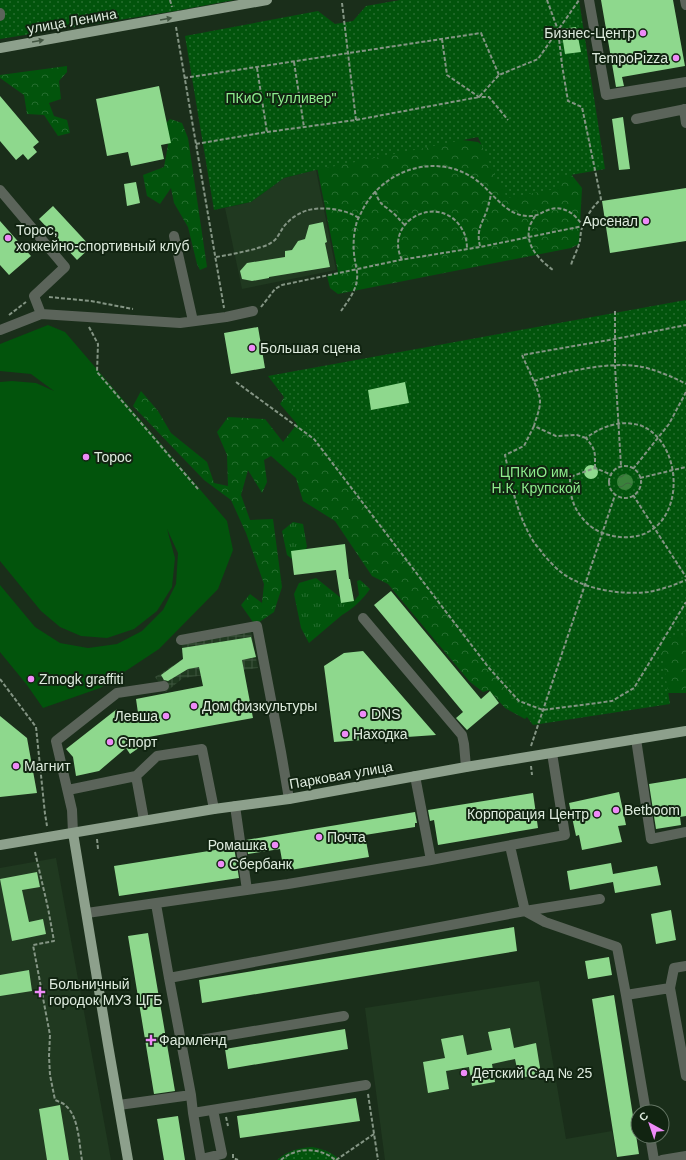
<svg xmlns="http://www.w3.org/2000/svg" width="686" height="1160" font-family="Helvetica,sans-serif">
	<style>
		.built { fill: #203920 }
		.industrial { fill: url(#industrial-grid) }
		.grass { fill: url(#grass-tufts) }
		.forest { fill: url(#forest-crowns) }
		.park { fill: url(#park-dots) }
		.pitch { fill: #02540c }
		.water { fill: url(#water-waves) }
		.building { fill: #8ed88d }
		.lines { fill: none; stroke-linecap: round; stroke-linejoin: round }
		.path { stroke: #849584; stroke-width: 2; stroke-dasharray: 4 2; stroke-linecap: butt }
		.minor { stroke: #5b645a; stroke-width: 10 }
		.major { stroke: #8da08c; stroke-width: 10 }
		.oneway { fill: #435642 }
		.poi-dot { fill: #ee8bf8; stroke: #112411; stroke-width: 1.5 }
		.labels { text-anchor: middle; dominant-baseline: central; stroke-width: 4; stroke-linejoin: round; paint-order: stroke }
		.street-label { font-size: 14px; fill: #deebde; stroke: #112411 }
		.poi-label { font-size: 14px; fill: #deebde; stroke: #112411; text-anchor: start }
		.park-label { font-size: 14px; fill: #8eec8d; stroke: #112411 }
	</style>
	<defs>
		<pattern id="industrial-grid" width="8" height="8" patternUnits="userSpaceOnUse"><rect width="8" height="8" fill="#203920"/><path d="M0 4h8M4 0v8" fill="none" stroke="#405640"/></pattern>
		<pattern id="grass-tufts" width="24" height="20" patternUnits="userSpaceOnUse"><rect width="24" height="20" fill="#02540c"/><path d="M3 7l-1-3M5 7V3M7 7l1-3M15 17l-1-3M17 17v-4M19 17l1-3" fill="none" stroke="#266d2f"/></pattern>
		<pattern id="forest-crowns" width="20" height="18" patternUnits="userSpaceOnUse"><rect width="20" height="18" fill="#02540c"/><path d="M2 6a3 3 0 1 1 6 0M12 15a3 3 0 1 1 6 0" fill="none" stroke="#266d2f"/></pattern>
		<pattern id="park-dots" width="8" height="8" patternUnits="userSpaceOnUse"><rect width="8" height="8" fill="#02540c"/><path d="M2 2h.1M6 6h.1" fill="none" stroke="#266d2f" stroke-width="1.8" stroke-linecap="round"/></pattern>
		<pattern id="water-waves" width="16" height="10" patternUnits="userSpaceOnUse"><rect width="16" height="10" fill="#3a823b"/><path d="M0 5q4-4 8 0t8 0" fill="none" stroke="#3e673f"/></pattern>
	</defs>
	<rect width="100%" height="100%" fill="#1a2e1a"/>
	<path class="built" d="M316 170 336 270 242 289 225 208 251 202 284 178Z
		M56 858 111 1160H0V868Z
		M539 981 566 1139 612 1131 617 1160H385L365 1008Z"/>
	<path class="industrial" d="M249 623 258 668 183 678 166 692 155 677 183 659 181 637Z"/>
	<path class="grass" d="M293 522 303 524 307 547 297 563 287 555 282 531Z
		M316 578 346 602 354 601 359 595 357 581 360 580 370 589C363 599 353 609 342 615L309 643 301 628 294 594 299 583Z"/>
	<path class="forest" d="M67 66V72L59 81 61 99 49 103 54 116 67 120 70 133 58 136 44 115 27 114 24 95 0 78V75Z
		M170 119 182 123 188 138 207 267 200 270 197 264 188 227 174 203 171 188 160 204 147 196 143 175 164 167 168 145 164 125Z
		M454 139 478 142 494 154 571 174 582 188 579 244 571 248 338 294 330 288 327 276 338 272 316 162Z
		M290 387 538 705 525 719 505 708 489 690 483 692 470 682 388 584 372 576 335 521 303 501 296 478 271 456 264 460 267 482 262 493 248 470 241 495 250 520 273 519 282 587 274 612 255 625 241 605 250 594 262 603 264 584 246 533 231 500 204 480 133 406 141 391 158 411 171 433 207 462 214 483 228 486 227 455 217 432 228 417 265 419 283 442 297 424 280 404Z
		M616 545 686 598V693H656Z"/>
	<path class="park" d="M0 0H234L175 11 0 39Z
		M400 0H579L605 169 559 177 561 188 506 198 504 187H500L478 137 316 170 284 178 251 202 214 210 185 36 318 11 335 24 353 21 366 6Z
		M686 300V635L667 638 661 647 670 704 533 725 268 376Z
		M312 1147C323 1149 332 1152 340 1160H277C287 1151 298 1148 312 1147Z"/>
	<path class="pitch" d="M48 325 65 332 227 521 233 550 218 589 159 649 100 688 43 708 27 685 0 652V585L35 627 60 643 88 648 117 644 142 631 163 610 176 584 178 553 167 529 175 558 172 587 157 611 134 629 107 638 81 636 60 627 41 611 0 561V382L12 381 36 383 54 391 31 374 0 371V344Z"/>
	<path class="water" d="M617 482a8 8 0 1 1 16 0a8 8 0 1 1-16 0Z"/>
	<path class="building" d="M601 0H673L685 66 622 77 624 86 616 87Z
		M576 27 581 52 565 54 561 29Z
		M159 86 171 143 161 145 164 159 131 166 128 152 107 156 96 99Z
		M0 96 39 142 33 147 37 152 28 160 23 154 16 160 0 141Z
		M623 117 630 169 619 170 612 119Z
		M136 182 140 203 127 206 124 184Z
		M686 188V241L610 253 602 201Z
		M53 206 91 247 77 260 39 219Z
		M0 221 31 256 9 275 0 265Z
		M323 222 327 242 325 243 330 267 269 277V278L252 281 242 279 240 271 247 263 285 257V251L292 250 298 241 305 239 309 225Z
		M258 327 265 368 231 374 224 333Z
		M405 382 409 403 371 410 368 390Z
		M584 472a7 7 0 1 1 14 0a7 7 0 1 1-14 0Z
		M345 544 349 579H350L354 601 341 603 336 570 294 575 291 551Z
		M391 591 481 699 490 691 499 703 467 730 456 718 463 712 374 605Z
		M251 637 256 657 242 660 253 718 143 738V745L130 754 126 748 99 771 76 776 73 757 66 749 117 709 124 715 138 713 136 699 203 686 199 667 188 669 168 681 164 680 161 675 183 659 182 648Z
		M363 651 436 735 334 742 324 666 344 653Z
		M0 716 27 738 37 793 0 797Z
		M686 778V816L680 817 681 825 656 829 649 784Z
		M619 792 626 825 618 826 622 842 582 850 579 835 576 836 569 803Z
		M533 793 538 828 438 845 434 820 430 821 428 810Z
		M415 812 417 823H415V827L365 835 369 857 284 871 280 849 248 854 246 840Z
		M234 847 239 878 119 896 114 866Z
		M611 863 613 874 657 866 661 885 615 893 613 882 570 890 567 871Z
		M37 872 40 887 22 890 29 922 43 919 46 934 12 941 0 879Z
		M671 910 676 940 656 944 651 914Z
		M514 927 517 951 202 1003 199 980Z
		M148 933 175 1091 154 1094 128 936Z
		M609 957 612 975 588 979 585 961Z
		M29 970 32 991 0 996V975Z
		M614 995 639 1154 617 1157 592 999Z
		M510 1028 514 1048 536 1043 541 1074 519 1078 515 1059 492 1064 495 1082 472 1086 469 1067 446 1071 449 1089 428 1093 423 1062 445 1058 441 1039 463 1035 467 1055 492 1050 488 1032Z
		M345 1029 348 1049 228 1069 225 1049Z
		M356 1098 360 1121 240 1138 237 1116Z
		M60 1105 69 1160H47L39 1109Z
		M178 1116 185 1160H164L157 1119Z"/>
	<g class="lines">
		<path class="path" d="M170 0 172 7
			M547 0 558 30 562 65 568 101 582 107 601 199C592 207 586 217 582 228 580 233 581 239 579 244 577 251 573 258 571 265
			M342 3 356 120
			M176 27 224 308
			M442 39 447 75 479 97H489L508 120
			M294 62 304 127
			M257 68 267 132
			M184 78 481 33 499 75
			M196 144 267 132 356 120 479 97 499 75 538 59 579 0
			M375 191C380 206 383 204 393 213 398 217 400 221 405 225
			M535 216C533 220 529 225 529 230 526 247 541 261 553 270
			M480 246C476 230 482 224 487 210 489 204 490 199 491 194
			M216 257C229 255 242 252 255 249 260 247 268 246 272 242 279 238 281 228 287 223 290 220 293 217 297 215 313 204 344 208 359 218
			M402 260C382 219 443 191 463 231 466 236 467 243 467 249
			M49 297 91 301 133 309
			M261 307 275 289 282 285 400 260 480 247 583 226C575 214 563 204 548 210 542 212 538 216 531 216 521 217 511 212 504 206 492 196 483 183 470 176 431 153 381 172 362 211 360 215 357 220 356 225 353 236 353 250 355 261 356 267 358 273 357 279 356 291 348 301 341 311
			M615 311V366L621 466
			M9 315 26 302
			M89 327 98 344 97 372 198 489
			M534 381C565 372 604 362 637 366 651 368 674 377 686 384
			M236 382 314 439 489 668 519 701 543 710 612 701 634 688 686 602
			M534 426 524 446 505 455C511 484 517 514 532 539 535 545 540 549 543 554 550 562 559 572 568 577 590 590 622 595 648 592 661 590 674 585 686 580
			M586 438 577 435 556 436 534 426C536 418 540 410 540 402 541 393 526 365 522 355L615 339 686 325
			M609 482a16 16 0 1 1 32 0a16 16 0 1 1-32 0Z
			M595 468C595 452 596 450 586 438 602 426 622 419 642 426 686 445 686 533 630 537 620 538 610 536 600 532 587 526 575 512 572 498 570 491 570 484 570 477L595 468 612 475
			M633 469 669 424 686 392
			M640 478 686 467
			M633 495 686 577
			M0 679 36 727 45 814 47 826
			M531 746 615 495
			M531 766 532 775
			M97 839 98 849
			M35 852 48 908 54 941 33 945 50 1035 49 1056 50 1075 55 1100C59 1102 64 1103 66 1106 79 1117 79 1144 82 1160
			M368 1094 378 1160
			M226 1117 228 1126
			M233 1154V1158L238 1160
			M281 1160C295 1147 321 1147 335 1160
			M336 1160 374 1134"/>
		<path class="minor" d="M589 0 606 95 686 82
			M685 0 686 5
			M0 13V16
			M684 109 686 123
			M636 119 686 109
			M0 190 65 267 34 296 41 314
			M174 236 193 321
			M0 330 41 314 180 323 226 317 253 311
			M363 618 462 735 464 744 466 767
			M181 640 257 626 281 752 289 799
			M636 739 651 839 686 832
			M136 776 144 820
			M415 776 431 860
			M68 790 136 776 157 756 202 749 214 809
			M235 806 247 890
			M73 833 72 810 56 741 117 693 164 686
			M510 846 525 911 545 922 617 947 626 995 646 1112
			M156 904 169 978 191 1095 193 1113 201 1160
			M87 913 288 884 431 860 565 835 552 753
			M169 978 525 911 600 899
			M670 988 686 1076
			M626 995 670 988 674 968 686 966
			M182 1043 344 1016
			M119 1105 191 1095
			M193 1113 366 1085
			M650 1136 654 1160
			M201 1159 222 1154 213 1110
			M662 1160 686 1156"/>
		<path class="major" d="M0 48 267 0
			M73 833 108 1045 128 1160
			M0 845 214 809 289 799 466 767 686 731"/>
	</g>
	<defs><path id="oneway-solid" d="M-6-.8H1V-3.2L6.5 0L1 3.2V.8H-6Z"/></defs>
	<g class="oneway">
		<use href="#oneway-solid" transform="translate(166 19) rotate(-10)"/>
		<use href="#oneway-solid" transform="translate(38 41) rotate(-10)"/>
	</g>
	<g class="poi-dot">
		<circle cx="643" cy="33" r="4"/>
		<circle cx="676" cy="58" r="4"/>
		<circle cx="646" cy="221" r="4"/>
		<circle cx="8" cy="238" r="4"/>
		<circle cx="252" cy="348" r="4"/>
		<circle cx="86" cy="457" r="4"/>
		<circle cx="31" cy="679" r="4"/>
		<circle cx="194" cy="706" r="4"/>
		<circle cx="363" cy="714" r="4"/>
		<circle cx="166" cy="716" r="4"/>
		<circle cx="345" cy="734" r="4"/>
		<circle cx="110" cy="742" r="4"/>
		<circle cx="16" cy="766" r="4"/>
		<circle cx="616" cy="810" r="4"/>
		<circle cx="597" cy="814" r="4"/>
		<circle cx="319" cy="837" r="4"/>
		<circle cx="275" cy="845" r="4"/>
		<circle cx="221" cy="864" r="4"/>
		<path d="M38 986h4v4h4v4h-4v4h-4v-4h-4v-4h4z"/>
		<path d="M149 1034h4v4h4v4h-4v4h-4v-4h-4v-4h4z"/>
		<circle cx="464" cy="1073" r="4"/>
	</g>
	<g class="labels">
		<g class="street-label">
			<text transform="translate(72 21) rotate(-10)">улица Ленина</text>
			<text transform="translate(341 775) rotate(-10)">Парковая улица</text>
		</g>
		<g class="poi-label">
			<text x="635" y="33" text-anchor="end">Бизнес-Центр</text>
			<text x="668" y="58" text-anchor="end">TempoPizza</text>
			<text x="638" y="221" text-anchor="end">Арсенал</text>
			<text x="16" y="230">Торос,<tspan x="16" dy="16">хоккейно-спортивный клуб</tspan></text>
			<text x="260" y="348">Большая сцена</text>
			<text x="94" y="457">Торос</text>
			<text x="39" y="679">Zmogk graffiti</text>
			<text x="202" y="706">Дом физкультуры</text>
			<text x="371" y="714">DNS</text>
			<text x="158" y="716" text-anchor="end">Левша</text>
			<text x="353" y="734">Находка</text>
			<text x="118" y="742">Спорт</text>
			<text x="24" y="766">Магнит</text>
			<text x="624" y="810">Betboom</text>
			<text x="589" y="814" text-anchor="end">Корпорация Центр</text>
			<text x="327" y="837">Почта</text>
			<text x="267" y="845" text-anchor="end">Ромашка</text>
			<text x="229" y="864">Сбербанк</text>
			<text x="49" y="984">Больничный<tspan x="49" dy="16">городок МУЗ ЦГБ</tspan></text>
			<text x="159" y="1040">Фармленд</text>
			<text x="472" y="1073">Детский Сад № 25</text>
		</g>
		<g class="park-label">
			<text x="281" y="98">ПКиО "Гулливер"</text>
			<text x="536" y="472">ЦПКиО им.<tspan x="536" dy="16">Н.К. Крупской</tspan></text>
		</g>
	</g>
	<g transform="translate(650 1124) rotate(320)"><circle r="19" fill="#112411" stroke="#637463"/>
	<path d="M0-3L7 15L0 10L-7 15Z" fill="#ee8bf8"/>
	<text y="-6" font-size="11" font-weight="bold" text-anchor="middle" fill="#deebde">С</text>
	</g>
</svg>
